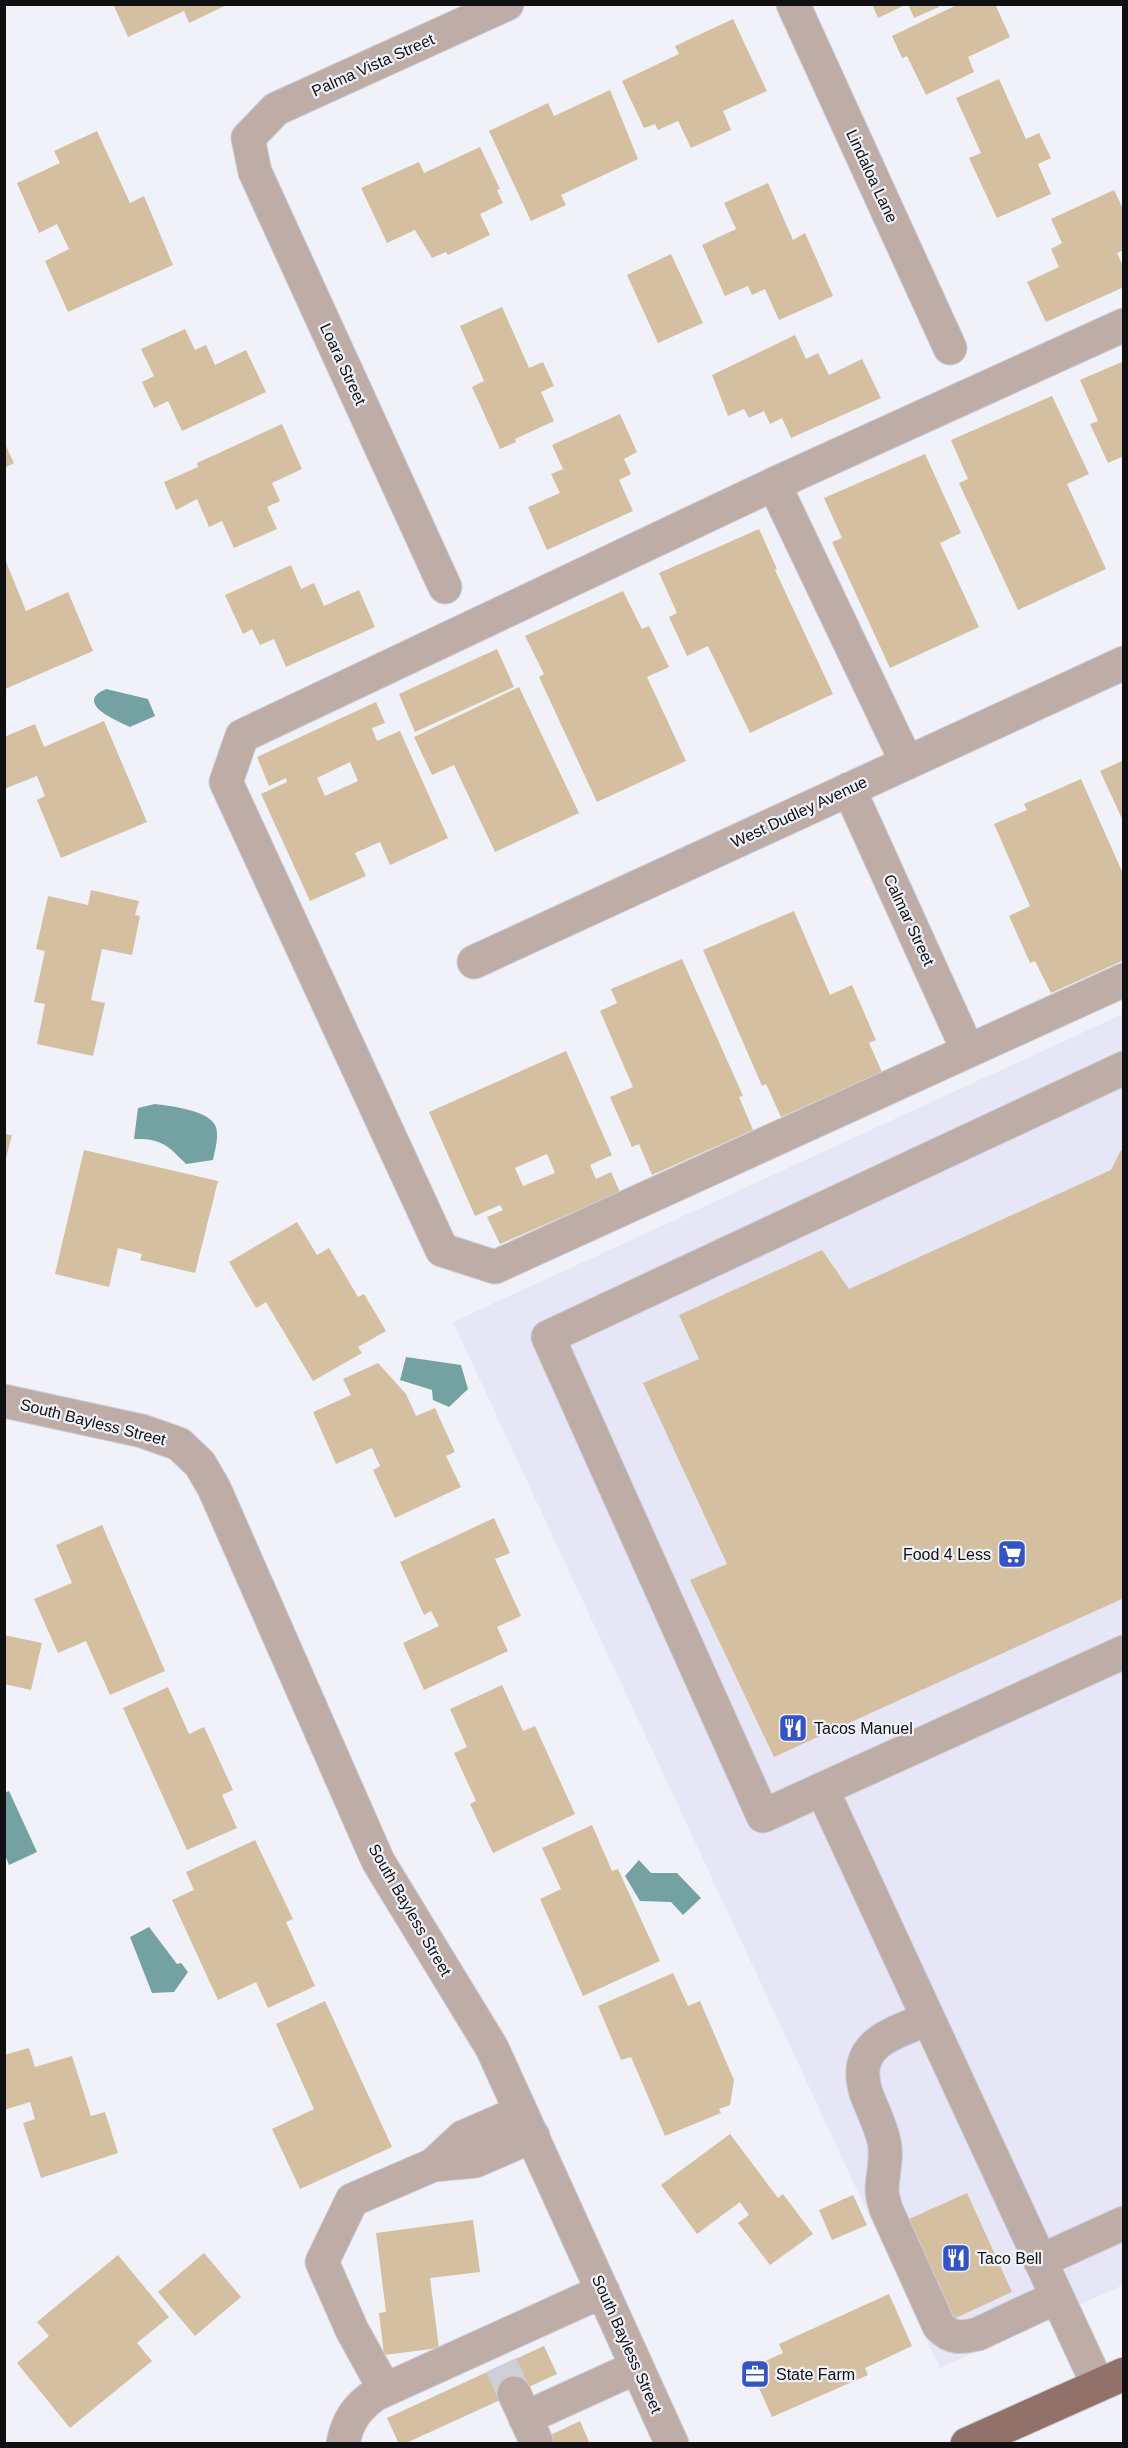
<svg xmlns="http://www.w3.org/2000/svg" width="1128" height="2448" font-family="Helvetica,sans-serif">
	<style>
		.built { fill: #e6e6f6 }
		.water { fill: #74a2a2 }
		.building { fill: #d4c0a0; fill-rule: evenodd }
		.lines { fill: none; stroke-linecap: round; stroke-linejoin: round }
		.minor-tunnel { stroke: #cfcfd7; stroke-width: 33; stroke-dasharray: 33 16; stroke-linecap: butt }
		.minor-casing { stroke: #cdcdd5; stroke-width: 35 }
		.major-casing { stroke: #cdcdd5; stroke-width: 35 }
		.minor { stroke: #beaca7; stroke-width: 33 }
		.major { stroke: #917169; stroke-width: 33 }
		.labels { text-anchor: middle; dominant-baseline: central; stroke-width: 4.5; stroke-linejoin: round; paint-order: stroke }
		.street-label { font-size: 16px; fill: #101013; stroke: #f1f1fa }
		.poi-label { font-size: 16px; fill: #101013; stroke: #f1f1fa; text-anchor: start }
	</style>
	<rect width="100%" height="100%" fill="#f1f1fa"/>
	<path class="built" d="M1123 1014V2285L940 2368 453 1322Z"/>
	<path class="water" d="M106 689 148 699 155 716 130 727C117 721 73 703 106 689Z
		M155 1104C170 1106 210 1110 216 1127 219 1138 215 1150 213 1160L186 1164C168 1145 160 1138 134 1139L138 1108Z
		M406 1357 461 1365 468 1389 449 1407 433 1400 432 1390 400 1380Z
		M9 1791 37 1852 9 1865 5 1855 4 1793Z
		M639 1860 651 1873H677L701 1898 683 1915 671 1902 640 1901 625 1876Z
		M149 1927 177 1964 181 1963 188 1972 174 1992 152 1993 130 1937Z"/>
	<path class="building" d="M113 4H229L189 23 184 11 128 37Z
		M872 4H907L878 18Z
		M908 4H938L939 7 914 18Z
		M959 4H995L1010 37 968 57 974 72 926 95 907 56 902 58 892 36Z
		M733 19 767 91 723 111 731 130 691 148 678 121 658 130 655 124 644 128 622 81 679 54 675 46Z
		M999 79 1026 139 1039 133 1051 158 1038 164 1051 194 997 218 969 158 981 153 956 98Z
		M610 90 638 159 561 195 566 205 531 221 489 131 548 103 554 116Z
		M97 131 130 203 144 196 173 265 68 312 45 261 69 249 57 224 39 233 17 183 60 163 54 151Z
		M480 147 500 189 497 190 503 203 480 214 490 235 448 255 446 252 432 258 415 230 387 243 361 188 419 162 424 173Z
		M768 183 793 240 805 233 833 296 779 320 765 289 752 295 748 286 725 296 702 245 736 229 724 203Z
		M1114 190 1124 211V250L1117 253 1124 268V287L1046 322 1027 282 1059 267 1051 249 1062 243 1051 219Z
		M671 254 703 323 658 343 627 275Z
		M502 307 529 368 543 362 554 386 541 392 554 421 515 439 516 442 500 449 472 387 484 381 460 326Z
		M185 329 195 350 206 345 215 365 246 350 266 392 182 431 168 401 154 408 142 382 154 376 141 349Z
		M795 335 806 359 818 353 829 375 862 359 881 398 791 438 782 418 770 424 764 411 749 418 744 409 728 416 712 375Z
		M1124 361V456L1108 463 1090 424 1098 421 1080 380Z
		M1052 396 1089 474 1067 484 1106 569 1018 610 959 483 968 479 951 440Z
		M620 414 637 452 624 459 631 474 619 480 633 511 547 550 528 507 560 493 551 474 563 469 552 445Z
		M282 424 302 469 272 483 280 501 267 507 277 529 234 548 222 521 209 527 197 499 176 510 164 482 198 467 197 463Z
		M4 442 14 463 4 468Z
		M925 454 961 533 940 543 979 627 890 668 832 542 842 538 824 498Z
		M759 529 777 569 775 570 833 694 750 733 708 646 687 656 669 617 677 613 659 573Z
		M5 559 26 611 68 592 93 651 5 689Z
		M291 565 301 589 314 583 324 606 359 590 375 627 286 667 274 639 260 645 252 629 243 634 225 595Z
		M623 591 642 629 649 626 669 667 647 677 686 761 597 802 539 677 544 674 525 636Z
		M497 649 514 687 415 732 399 694Z
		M519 687 579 813 495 852 454 765 432 775 414 737Z
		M376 702 385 723 372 728 377 741 400 731 448 838 390 865 380 842 355 853 366 876 310 901 261 794 287 782 286 778 269 786 257 757ZM350 762 358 781 325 796 317 778Z
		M104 721 147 822 61 858 37 800 45 796 37 776 4 789V737L35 724 44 747Z
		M1124 760V823L1100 771Z
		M1081 779 1124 876V960L1051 993 1035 961 1030 963 1009 916 1030 906 994 824 1027 810 1024 804Z
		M91 890 139 901 135 915 140 916 132 955 102 949 91 1000 105 1003 93 1056 37 1044 45 1004 34 1002 45 951 36 949 48 896 88 905Z
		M794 911 830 995 852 985 876 1040 869 1043 882 1072 781 1117 766 1084 762 1086 703 950Z
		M682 959 743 1096 739 1097 753 1130 652 1175 639 1144 632 1147 610 1097 633 1087 600 1011 617 1003 611 989Z
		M566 1051 612 1155 590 1165 596 1179 611 1172 620 1192 500 1244 487 1217 503 1210 500 1205 475 1216 429 1112ZM547 1154 555 1173 523 1186 515 1168Z
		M4 1134 12 1135 5 1162 4 1161Z
		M84 1150 218 1181 195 1273 140 1260 142 1254 118 1248 109 1287 55 1274Z
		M1121 1150 1124 1152V1598L774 1757 690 1580 727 1564 643 1383 699 1359 679 1315 822 1250 849 1289 1111 1170Z
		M297 1222 317 1255 329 1248 358 1297 364 1294 386 1331 358 1347 362 1353 313 1381 266 1302 256 1308 229 1262Z
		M378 1363 406 1394 416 1416 435 1408 455 1452 446 1456 461 1487 395 1518 373 1470 380 1466 372 1448 336 1464 313 1412 351 1395 343 1379Z
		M494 1518 510 1553 495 1559 521 1616 497 1627 508 1651 424 1690 403 1643 439 1626 431 1611 424 1615 400 1562Z
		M102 1525 165 1671 110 1695 86 1641 58 1653 34 1599 72 1583 56 1545Z
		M4 1635 42 1643 31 1690 4 1684Z
		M502 1685 523 1731 535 1726 575 1814 493 1853 470 1804 476 1801 454 1753 467 1747 450 1709Z
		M168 1687 189 1734 204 1727 233 1790 222 1795 237 1828 187 1850 123 1708Z
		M592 1825 612 1871 618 1869 660 1961 583 1996 540 1899 561 1889 542 1848Z
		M255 1840 293 1919 286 1922 315 1986 268 2008 256 1982 218 2000 172 1900 194 1890 186 1872Z
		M673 1973 688 2006 700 2001 734 2080 730 2105 719 2109 721 2113 665 2136 631 2057 621 2060 598 2006Z
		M325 2001 392 2147 300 2189 272 2129 314 2109 276 2024Z
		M29 2048 35 2067 72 2056 91 2116 105 2112 118 2153 41 2178 23 2123 35 2119 30 2102 4 2110V2055Z
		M730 2134 778 2198 783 2194 813 2234 770 2265 738 2223 749 2215 740 2202 697 2234 661 2185Z
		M967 2193 1012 2292 945 2323 900 2223Z
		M853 2195 867 2225 832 2240 819 2210Z
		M473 2220 480 2272 430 2278 439 2348 384 2355 379 2313 386 2312 376 2233Z
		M204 2253 241 2297 195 2336 158 2292Z
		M118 2255 169 2317 137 2343 152 2361 70 2428 17 2363 49 2336 37 2322Z
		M889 2294 912 2346 865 2368 868 2375 772 2417 750 2368 783 2353 779 2344Z
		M544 2346 557 2374 404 2444H399L387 2418Z
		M580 2421 590 2444H531Z"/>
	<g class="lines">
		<path class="minor-tunnel" d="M501 2365 514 2393"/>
		<g class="minor-casing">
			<path id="minor" d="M793 4 950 348
				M1124 325 774 484 242 736 226 782 442 1250 495 1267 1124 980
				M774 484 907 763
				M445 587 255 172 248 138 276 109 507 4
				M849 789 968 1051
				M474 962 1124 663
				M1124 1068 548 1337 763 1816 1124 1652
				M4 1401 142 1431 179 1444 200 1464 214 1488 378 1861 492 2048 672 2444
				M822 1789 1098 2385
				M928 2019C892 2034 851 2043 866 2093 872 2109 880 2124 884 2141 888 2158 882 2174 882 2191 882 2197 885 2204 886 2209L939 2326C951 2339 961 2338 978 2334L1057 2297
				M521 2112 463 2137 433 2165 475 2161 533 2136
				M1040 2261 1124 2223
				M385 2390 352 2330 322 2262 352 2200 433 2165
				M514 2393 536 2441
				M525 2418 637 2367
				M343 2444C347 2421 357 2407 376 2394L603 2291"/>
		</g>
		<g class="major-casing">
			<path id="major" d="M967 2444 1124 2374"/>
		</g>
		<use href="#minor" class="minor"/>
		<use href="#major" class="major"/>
	</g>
	<defs>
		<g id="supermarket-square" transform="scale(1.5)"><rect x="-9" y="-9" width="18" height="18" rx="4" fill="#3553c4" stroke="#f1f1fa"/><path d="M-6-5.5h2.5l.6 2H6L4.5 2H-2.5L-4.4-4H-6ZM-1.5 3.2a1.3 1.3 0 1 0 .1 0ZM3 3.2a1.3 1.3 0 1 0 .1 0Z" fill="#fff"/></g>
		<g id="restaurant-square" transform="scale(1.5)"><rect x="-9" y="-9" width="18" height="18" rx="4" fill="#3553c4" stroke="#f1f1fa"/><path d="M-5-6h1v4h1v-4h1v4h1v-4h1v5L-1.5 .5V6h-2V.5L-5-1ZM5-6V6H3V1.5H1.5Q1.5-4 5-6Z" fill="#fff"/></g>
		<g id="office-square" transform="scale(1.5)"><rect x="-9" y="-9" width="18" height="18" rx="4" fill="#3553c4" stroke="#f1f1fa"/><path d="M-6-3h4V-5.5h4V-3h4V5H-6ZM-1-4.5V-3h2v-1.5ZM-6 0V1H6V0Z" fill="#fff"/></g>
	</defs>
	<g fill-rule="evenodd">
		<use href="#supermarket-square" x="1012" y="1554"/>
		<use href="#restaurant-square" x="793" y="1728"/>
		<use href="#restaurant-square" x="956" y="2258"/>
		<use href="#office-square" x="755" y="2374"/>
	</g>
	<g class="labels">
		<g class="street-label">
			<text transform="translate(373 65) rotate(-24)">Palma Vista Street</text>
			<text transform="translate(872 176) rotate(65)">Lindaloa Lane</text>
			<text transform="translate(343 364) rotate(65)">Loara Street</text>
			<text transform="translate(799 812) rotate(-25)">West Dudley Avenue</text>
			<text transform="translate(909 920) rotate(65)">Calmar Street</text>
			<text transform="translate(93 1422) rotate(14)">South Bayless Street</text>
			<text transform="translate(410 1910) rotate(60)">South Bayless Street</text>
			<text transform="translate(627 2344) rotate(66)">South Bayless Street</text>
		</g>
		<g class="poi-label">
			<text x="991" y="1554" text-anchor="end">Food 4 Less</text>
			<text x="814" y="1728">Tacos Manuel</text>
			<text x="977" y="2258">Taco Bell</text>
			<text x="776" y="2374">State Farm</text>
		</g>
	</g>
	<rect width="1128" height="2448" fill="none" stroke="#101013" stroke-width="12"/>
</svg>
